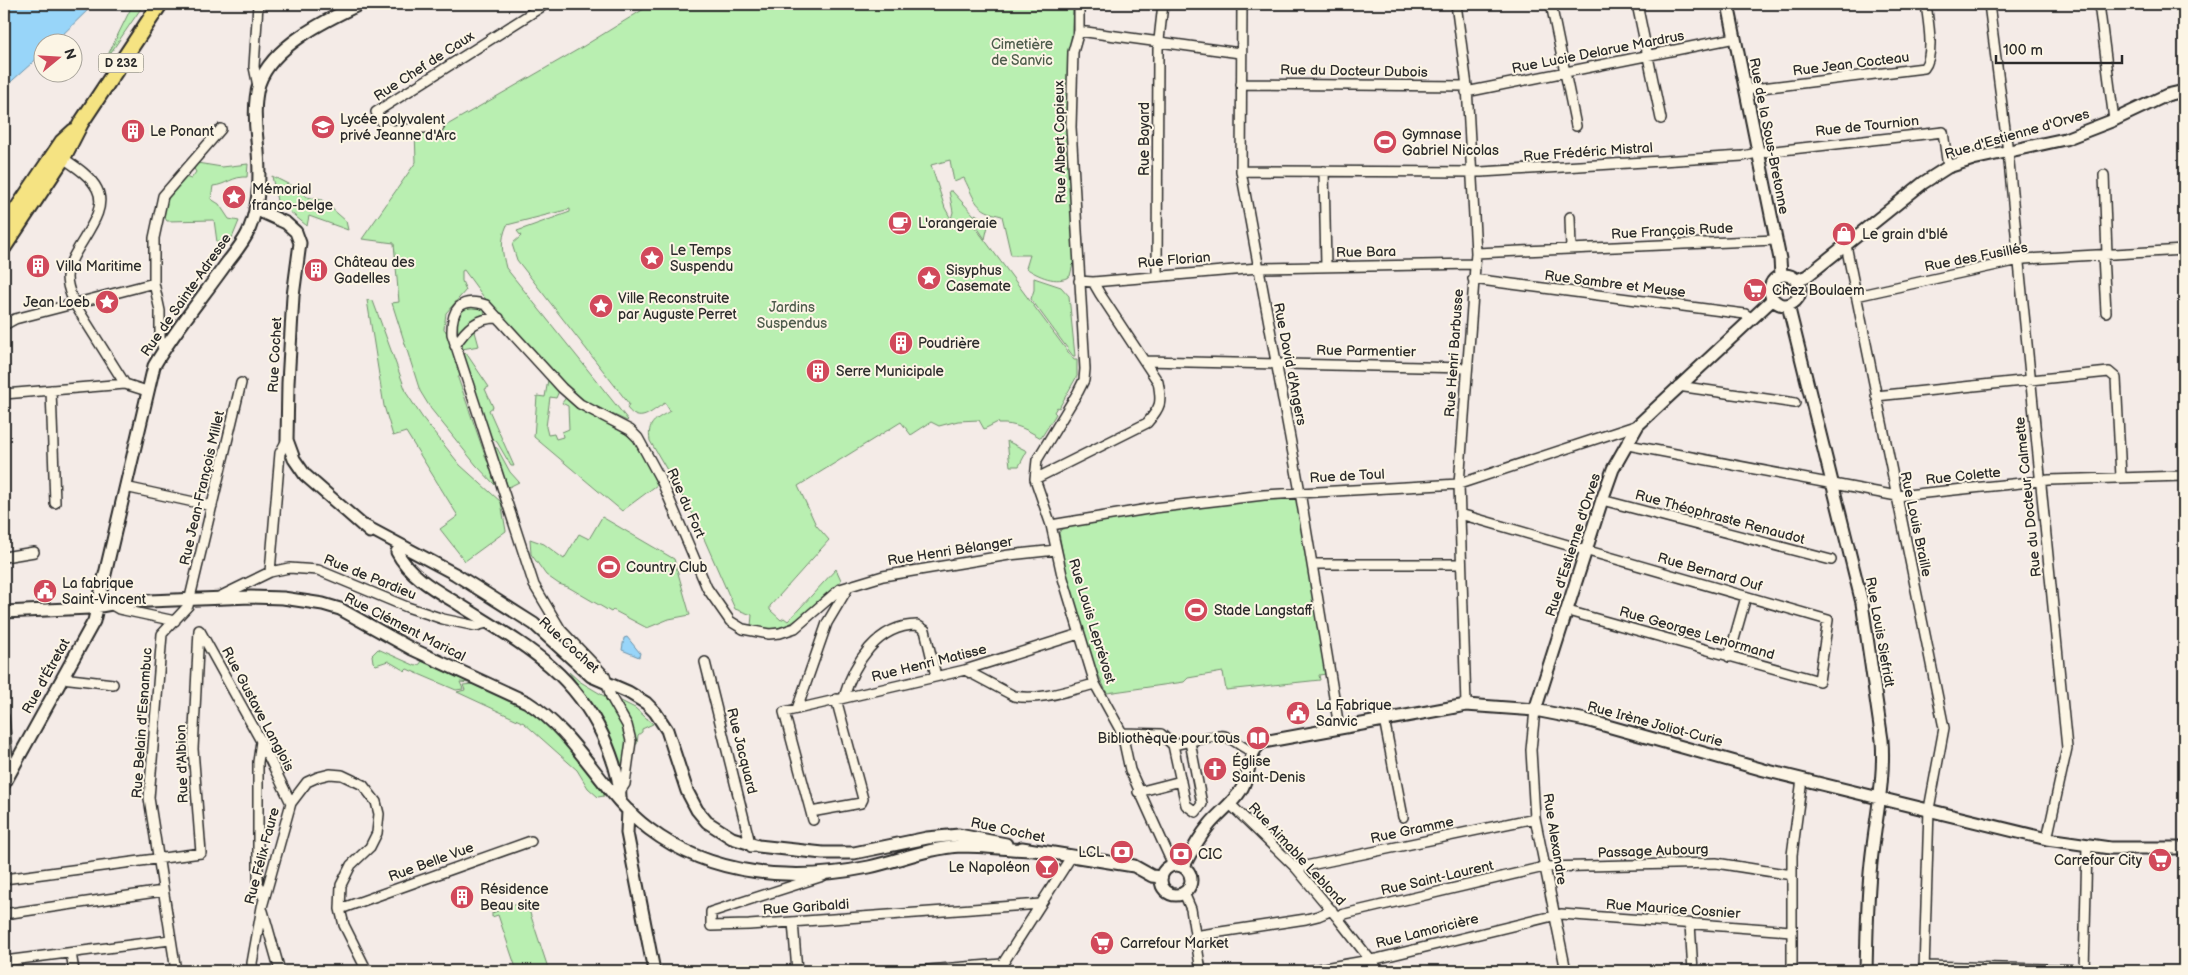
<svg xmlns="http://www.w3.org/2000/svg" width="2188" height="975" font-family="'Balsamiq Sans',sans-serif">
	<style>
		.green { fill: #b9efb1; stroke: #728d6e }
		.water { fill: #98d5f9; stroke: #6c91a7 }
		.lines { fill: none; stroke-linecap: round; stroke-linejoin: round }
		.street-casing { stroke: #2b2b2b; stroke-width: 12 }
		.secondary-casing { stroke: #2b2b2b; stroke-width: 15 }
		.primary-casing { stroke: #2b2b2b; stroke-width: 18 }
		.street { stroke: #fcf5e5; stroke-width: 9 }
		.secondary { stroke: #fcf5e5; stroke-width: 11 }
		.primary { stroke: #f5e382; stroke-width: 14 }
		.labels { text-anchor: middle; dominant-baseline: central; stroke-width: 4; stroke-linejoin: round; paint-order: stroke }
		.shield { fill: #fcf5e5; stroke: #6a6863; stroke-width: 1 }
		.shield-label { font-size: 12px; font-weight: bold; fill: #2b2b2b }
		.park-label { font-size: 14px; fill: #4e5c4c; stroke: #fcf5e5 }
		.street-label { font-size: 14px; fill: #2b2b2b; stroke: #fcf5e5 }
		.poi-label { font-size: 14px; fill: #2b2b2b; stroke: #fcf5e5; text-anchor: start }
	</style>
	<rect width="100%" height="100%" fill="#f4ebe7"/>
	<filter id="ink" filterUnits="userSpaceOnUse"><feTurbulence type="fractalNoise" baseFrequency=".02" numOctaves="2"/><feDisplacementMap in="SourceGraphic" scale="10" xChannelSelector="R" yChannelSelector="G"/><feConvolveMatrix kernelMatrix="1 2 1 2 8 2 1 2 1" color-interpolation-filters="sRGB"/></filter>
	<g filter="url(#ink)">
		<path class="green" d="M133 4H144L105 61Z
			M652 4H1073L1067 124 1074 260 1070 276C1057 285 1038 276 1026 268L1030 255H1011L1002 216C975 210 976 202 964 178L954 182 950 160 931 165 945 208 951 219 953 212 949 191H952L974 215 978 225 975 227 1074 360H1077V376L1059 408 1057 407 1054 412 1056 414 1041 438C1027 430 1016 423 999 424L998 422 984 429 979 420 958 421 939 426 931 422 911 435 901 422 798 486 816 525 829 540 770 606V610L781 620 784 618 788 621 836 569 841 580C837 588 827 594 821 599 798 619 783 636 751 626L752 615 735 609 694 516 650 441C647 422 655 420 670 411L665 403C650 412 640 425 627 408L629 404 517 260 512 244 521 236 517 231 570 212V209L507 225C500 241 502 252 506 268L628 420 627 421 586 402 567 386 483 296 464 270 462 271V281L466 290 446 313 444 329 448 334 460 375 458 378 487 461 489 463 495 485 476 465 431 409 420 391 392 303 399 302 394 243 362 239 416 162 415 130 442 128 579 49Z
			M197 163 222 167 248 164 247 177C233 176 226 185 213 186L211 199 219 204 229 219 239 221 230 243 217 242 214 220 167 221 163 215 169 195 185 177 191 179 196 172 193 167Z
			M272 176 296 188 307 197 322 200 346 221 348 230 309 216 307 226 277 201Z
			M975 214 985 220 988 226 985 239 977 227 980 225Z
			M1034 278 1061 287 1069 296 1075 356H1073L1031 299 1034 290Z
			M367 300 373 301 407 394 422 417 460 465 501 502 506 531 465 561 440 529 458 516 406 432 393 436 384 406Z
			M468 305 485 309 484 315 469 322 458 335 457 314Z
			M474 328 479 346 462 349 463 340Z
			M466 353 489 387 485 389 493 407 489 410 514 466H511L497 442 489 436 463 354Z
			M548 380 559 391 556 398 550 397 546 427 548 435 554 434 556 439 563 437 562 432 569 429 568 406 562 403 567 396 575 403 574 405C589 416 624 430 634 441 643 451 651 473 657 485L622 511 534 437 537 396 545 397Z
			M1007 441 1027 451 1019 466H1010Z
			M493 447 497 448 510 472 519 482 509 487 507 485Z
			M1293 498 1297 501 1326 674 1319 675 1320 680 1226 690 1223 672 1188 678 1184 682 1107 693 1093 663 1066 571 1059 533 1062 528C1139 516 1216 500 1293 498Z
			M602 517 674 559 690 615 669 619 647 628 613 610 611 612 568 587 559 584 546 575 531 554 530 539 544 544 564 559 579 534 589 539Z
			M378 649 416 666 420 664 422 661 470 683 460 682 463 689 456 690 407 669 405 671 388 661 376 665 373 662 372 655Z
			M569 672 579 681 604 696 624 729 627 742 623 770 620 772 612 745 601 720Z
			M473 684C491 692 510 698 526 709 559 729 581 765 604 794V796L598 797 588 788 577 770 524 723 457 692 465 690 463 685Z
			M621 701 635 708 653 724 642 729V732L638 735 637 744H635L632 727 619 702Z
			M526 901 548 968V971H531L528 967 525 971H517L498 915 492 917V913Z"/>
		<path class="water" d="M4 4H94L55 42H42V54L4 88Z
			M627 637 640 653 639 657 622 650 624 638Z"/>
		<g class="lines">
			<g class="street-casing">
				<path id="street" d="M258 4 254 67 258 86
					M1079 4V31L1073 52 1071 127 1085 369 1084 380 1078 392 1037 460 1035 479 1051 525 1062 575 1095 684 1122 733 1130 770 1173 865
					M1242 4 1241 171 1300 492 1339 727
					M1456 4 1467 86 1476 253 1459 484 1466 705
					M1551 4 1576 126
					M1637 4 1661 119
					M1989 4 2008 152 2067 748 2047 839
					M2099 4 2114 120
					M1079 31 1240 53
					M1241 84 1467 86
					M1745 90 1924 68C1935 55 1928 20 1926 4
					M1466 92 1735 38
					M439 127 393 130 385 127 376 112 546 4
					M60 156C73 165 90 175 97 189 111 216 69 248 67 277 67 287 71 295 74 303L125 384 147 391
					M1241 171 1481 172 1743 156 1757 153 1943 132 1948 167
					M1324 171 1326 266
					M2104 175 2107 254
					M1570 217 1571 249
					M1844 246 1847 250 1944 728 1929 809 1924 971
					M1476 253 1775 240
					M2103 255 2106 312
					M1157 275 1158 49 1163 4
					M1473 279 1745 314 1752 319
					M1093 282 1258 268 1475 264
					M1856 296 2024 259 2184 250
					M4 325 15 319 154 283
					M455 346C466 328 478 317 499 318
					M163 349 160 338V311L154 283V238L163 196 221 129
					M1145 361 1466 368
					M1678 386 1795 403
					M51 390 55 503
					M4 394 125 384
					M1876 396 2109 372 2116 378 2121 477
					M1628 445 1897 496 2049 480 2184 476
					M1035 479 1147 423C1161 407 1162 403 1158 382L1100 294 1093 282 1079 281
					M125 487 212 506
					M1602 500 1831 560
					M1460 514 1828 620 1819 681 1568 611
					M1051 525 1154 508 1264 495 1459 484 1638 425
					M4 557 34 552
					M1312 564H1461
					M270 572 280 453 287 440
					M219 597 270 572 289 568 318 570 407 607 443 619 476 626 487 623
					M112 605 119 609 175 621
					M200 631 261 741 291 803
					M1729 657 1746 597
					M705 662 751 847
					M965 670 1014 696C1040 701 1070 690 1095 684
					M62 678 113 684
					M844 697C854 663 877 625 917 625L925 630 936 676
					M797 709 827 623 849 586
					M1535 710 1531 750 1535 818 1566 971
					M4 717 9 774
					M1384 719 1403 817
					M1122 733 1161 734 1173 745
					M261 741 258 762V883L264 899
					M1173 745 1186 805 1196 812 1202 804 1190 742
					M1173 745C1185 743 1214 734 1224 736 1233 738 1241 748 1252 751
					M621 790 625 784 631 741 627 725 611 697 605 676 561 630 534 585 452 334C451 310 460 296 486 305L562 388 580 404 630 430 638 438 662 482 707 588 730 621 743 629 769 634 780 633 795 628 840 589 883 576 1009 555 1056 550
					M1138 792 1181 781
					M1230 804 1296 868 1336 916 1379 971
					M811 812 861 803 863 799 836 699
					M813 820 784 712 965 670 1079 634
					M1296 868 1535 818
					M823 876 711 912V926L749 925 1041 904
					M4 879 201 853 193 749 199 630
					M1184 893 1191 909 1201 971
					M340 909 531 841
					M263 911 280 971
					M4 914 163 891
					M1336 916 1544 867 1716 863 1792 875
					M793 922 797 971
					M1690 924 1693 971
					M1194 936 1306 919 1318 916 1332 910
					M71 953 74 971
					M4 961 170 940
					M1925 966 2084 970
					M176 971 149 798 162 634 188 606 241 383
					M253 971 252 963 262 907 291 803 307 782 318 777 330 774 342 775 363 785 376 802 379 814 377 833 370 847 351 865 341 885 340 909 344 925 367 971
					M916 971 1002 964
					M998 971 1071 857
					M1307 971 1376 959 1561 914 1791 931
					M1792 971V855L1802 779
					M2084 971 2087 846"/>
			</g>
			<g class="secondary-casing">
				<path id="secondary" d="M1728 4 1780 259 1781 275
					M255 209 286 223 296 232 300 243 293 296 288 383 287 440 294 459 305 475 370 532
					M1770 290a15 15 0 1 1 30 0a15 15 0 1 1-30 0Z
					M1797 280 1807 276 1923 183 1948 167 1973 159 2065 139 2114 120 2167 95 2184 91
					M1788 305 1862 603 1882 740C1885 781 1875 822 1871 863 1867 899 1867 935 1866 971
					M365 526 455 574 534 624 591 676 628 692 646 703 655 712 667 730 687 791 697 810 707 822 732 838 758 846 823 853H854L927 838 959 835 1006 844
					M397 552C410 577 437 591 460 605 520 643 571 668 603 736 612 756 621 780 620 801
					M4 612 89 608 123 602 251 597 283 598 323 604 340 609 412 649 527 702C578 734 602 794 649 829 712 877 795 882 869 867 900 860 929 848 961 846 983 846 1007 849 1029 850
					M1535 710 1602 500 1613 469 1638 425 1773 299
					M4 784 94 621 154 366C175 330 202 298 226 264 234 254 244 242 249 230 261 201 260 170 257 140 255 123 254 100 259 84 272 46 326 20 360 4
					M628 810 627 833 654 971
					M1022 848 1134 866 1152 876 1161 877
					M1161 880a15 15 0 1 1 30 0a15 15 0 1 1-30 0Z
					M1184 866C1191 852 1199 837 1210 824 1220 812 1233 803 1241 790 1251 774 1247 751 1263 742L1466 705 1535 710 1586 720 1764 770 2047 839 2110 848H2184"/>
			</g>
			<g class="primary-casing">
				<path id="primary" d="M4 228 62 142 74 131
					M4 247 63 158 81 123 160 4"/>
			</g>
			<use href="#street" class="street"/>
			<use href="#secondary" class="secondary"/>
			<use href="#primary" class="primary"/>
		</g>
	</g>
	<defs>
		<g id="school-disc" transform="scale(1.25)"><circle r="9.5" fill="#d1495b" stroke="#fcf5e5"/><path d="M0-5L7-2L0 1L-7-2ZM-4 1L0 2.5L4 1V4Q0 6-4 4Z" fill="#fff"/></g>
		<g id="building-disc" transform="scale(1.25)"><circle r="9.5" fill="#d1495b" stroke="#fcf5e5"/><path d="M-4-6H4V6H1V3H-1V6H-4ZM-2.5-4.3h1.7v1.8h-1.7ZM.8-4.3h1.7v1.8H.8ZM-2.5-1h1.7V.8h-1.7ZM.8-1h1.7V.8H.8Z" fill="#fff"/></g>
		<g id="stadium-disc" transform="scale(1.25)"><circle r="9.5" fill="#d1495b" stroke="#fcf5e5"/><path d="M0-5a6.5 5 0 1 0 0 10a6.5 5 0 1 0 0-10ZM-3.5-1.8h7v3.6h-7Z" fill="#fff"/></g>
		<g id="sight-disc" transform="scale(1.25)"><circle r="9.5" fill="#d1495b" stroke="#fcf5e5"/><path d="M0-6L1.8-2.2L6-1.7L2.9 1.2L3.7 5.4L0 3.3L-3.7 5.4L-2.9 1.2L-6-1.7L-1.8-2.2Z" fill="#fff"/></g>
		<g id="cafe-disc" transform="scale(1.25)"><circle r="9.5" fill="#d1495b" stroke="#fcf5e5"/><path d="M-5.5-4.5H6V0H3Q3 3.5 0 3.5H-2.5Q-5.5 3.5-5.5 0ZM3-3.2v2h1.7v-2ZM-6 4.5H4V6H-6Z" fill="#fff"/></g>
		<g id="shop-disc" transform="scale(1.25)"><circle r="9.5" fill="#d1495b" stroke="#fcf5e5"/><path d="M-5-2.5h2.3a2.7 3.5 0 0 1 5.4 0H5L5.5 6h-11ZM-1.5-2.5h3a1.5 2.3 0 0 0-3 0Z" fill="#fff"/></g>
		<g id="supermarket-disc" transform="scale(1.25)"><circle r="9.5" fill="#d1495b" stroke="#fcf5e5"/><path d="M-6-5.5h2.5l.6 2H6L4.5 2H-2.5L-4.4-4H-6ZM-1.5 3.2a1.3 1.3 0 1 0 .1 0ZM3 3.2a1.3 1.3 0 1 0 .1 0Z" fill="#fff"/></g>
		<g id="civic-disc" transform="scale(1.25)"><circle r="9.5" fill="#d1495b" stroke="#fcf5e5"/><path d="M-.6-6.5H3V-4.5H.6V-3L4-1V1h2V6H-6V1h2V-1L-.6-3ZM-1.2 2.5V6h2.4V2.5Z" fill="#fff"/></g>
		<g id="library-disc" transform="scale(1.25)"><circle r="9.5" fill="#d1495b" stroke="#fcf5e5"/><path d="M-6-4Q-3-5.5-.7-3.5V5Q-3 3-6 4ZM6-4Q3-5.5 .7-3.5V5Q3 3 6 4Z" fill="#fff"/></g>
		<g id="church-disc" transform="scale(1.25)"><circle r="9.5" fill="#d1495b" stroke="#fcf5e5"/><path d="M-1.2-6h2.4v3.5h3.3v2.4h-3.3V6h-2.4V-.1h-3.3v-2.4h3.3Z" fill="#fff"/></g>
		<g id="bank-disc" transform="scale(1.25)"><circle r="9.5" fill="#d1495b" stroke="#fcf5e5"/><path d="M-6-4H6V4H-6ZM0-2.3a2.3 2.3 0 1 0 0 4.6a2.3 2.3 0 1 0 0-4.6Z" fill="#fff"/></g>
		<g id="bar-disc" transform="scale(1.25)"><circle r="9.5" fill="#d1495b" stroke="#fcf5e5"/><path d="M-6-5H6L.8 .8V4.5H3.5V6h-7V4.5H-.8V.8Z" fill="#fff"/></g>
	</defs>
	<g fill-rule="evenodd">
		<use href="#school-disc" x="323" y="127"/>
		<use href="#building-disc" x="133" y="131"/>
		<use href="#stadium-disc" x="1385" y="142"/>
		<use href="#sight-disc" x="234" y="197"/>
		<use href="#cafe-disc" x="900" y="223"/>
		<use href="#shop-disc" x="1844" y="234"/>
		<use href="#sight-disc" x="652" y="258"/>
		<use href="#building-disc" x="38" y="266"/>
		<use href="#building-disc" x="316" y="270"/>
		<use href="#sight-disc" x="929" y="278"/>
		<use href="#supermarket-disc" x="1755" y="290"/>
		<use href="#sight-disc" x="107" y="302"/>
		<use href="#sight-disc" x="601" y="306"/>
		<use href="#building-disc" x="901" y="343"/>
		<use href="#building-disc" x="818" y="371"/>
		<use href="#stadium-disc" x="609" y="567"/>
		<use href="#civic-disc" x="45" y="591"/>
		<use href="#stadium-disc" x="1196" y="610"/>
		<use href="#civic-disc" x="1298" y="713"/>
		<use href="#library-disc" x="1258" y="738"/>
		<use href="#church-disc" x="1215" y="769"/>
		<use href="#bank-disc" x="1122" y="852"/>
		<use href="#bank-disc" x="1181" y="854"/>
		<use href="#supermarket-disc" x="2160" y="860"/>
		<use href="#bar-disc" x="1047" y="867"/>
		<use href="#building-disc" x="462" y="897"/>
		<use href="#supermarket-disc" x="1102" y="943"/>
	</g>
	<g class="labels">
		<rect class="shield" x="98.5" y="53.5" width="45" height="19" rx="4"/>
		<g class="shield-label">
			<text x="121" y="63">D 232</text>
		</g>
		<g class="park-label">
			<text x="1022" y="44">Cimetière<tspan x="1022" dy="16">de Sanvic</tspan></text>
			<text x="792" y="307">Jardins<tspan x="792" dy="16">Suspendus</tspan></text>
		</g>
		<g class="street-label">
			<text transform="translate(1598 52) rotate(-11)">Rue Lucie Delarue Mardrus</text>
			<text transform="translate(1851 64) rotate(-7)">Rue Jean Cocteau</text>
			<text transform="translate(424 66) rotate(-33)">Rue Chef de Caux</text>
			<text transform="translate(1354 71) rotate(1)">Rue du Docteur Dubois</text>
			<text transform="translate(1867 126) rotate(-6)">Rue de Tournion</text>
			<text transform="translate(2017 134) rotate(-16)">Rue d'Estienne d'Orves</text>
			<text transform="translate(1769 136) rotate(79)">Rue de la Sous-Bretonne</text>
			<text transform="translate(1144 139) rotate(-90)">Rue Bayard</text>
			<text transform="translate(1060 142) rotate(-91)">Rue Albert Copieux</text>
			<text transform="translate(1588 152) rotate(-4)">Rue Frédéric Mistral</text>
			<text transform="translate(1672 231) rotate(-3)">Rue François Rude</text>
			<text transform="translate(1366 252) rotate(-1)">Rue Bara</text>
			<text transform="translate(1976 257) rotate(-11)">Rue des Fusillés</text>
			<text transform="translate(1174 260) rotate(-5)">Rue Florian</text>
			<text transform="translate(1615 284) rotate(7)">Rue Sambre et Meuse</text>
			<text transform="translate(186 295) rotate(-55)">Rue de Sainte-Adresse</text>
			<text transform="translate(1366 351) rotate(1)">Rue Parmentier</text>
			<text transform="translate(1454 353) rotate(-86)">Rue Henri Barbusse</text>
			<text transform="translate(275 355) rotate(-87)">Rue Cochet</text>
			<text transform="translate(1290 364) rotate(79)">Rue David d'Angers</text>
			<text transform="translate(1347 476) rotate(-3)">Rue de Toul</text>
			<text transform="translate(1963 476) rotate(-6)">Rue Colette</text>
			<text transform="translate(202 488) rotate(-77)">Rue Jean-François Millet</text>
			<text transform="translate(2028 497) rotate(-96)">Rue du Docteur Calmette</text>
			<text transform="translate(686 503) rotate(66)">Rue du Fort</text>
			<text transform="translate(1720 517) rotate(15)">Rue Théophraste Renaudot</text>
			<text transform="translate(1916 524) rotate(78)">Rue Louis Braille</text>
			<text transform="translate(1573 545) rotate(-72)">Rue d'Estienne d'Orves</text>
			<text transform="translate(950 551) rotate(-9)">Rue Henri Bélanger</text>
			<text transform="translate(1710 572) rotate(16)">Rue Bernard Ouf</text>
			<text transform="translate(370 577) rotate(22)">Rue de Pardieu</text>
			<text transform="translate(1092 621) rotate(73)">Rue Louis Leprévost</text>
			<text transform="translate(405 627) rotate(27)">Rue Clément Marical</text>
			<text transform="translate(1880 632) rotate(80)">Rue Louis Siefridt</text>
			<text transform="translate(1697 633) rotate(16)">Rue Georges Lenormand</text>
			<text transform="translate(569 645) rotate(42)">Rue Cochet</text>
			<text transform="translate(929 663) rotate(-14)">Rue Henri Matisse</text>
			<text transform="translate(46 676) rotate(-61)">Rue d'Étretat</text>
			<text transform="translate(258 709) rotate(62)">Rue Gustave Langlois</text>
			<text transform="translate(142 723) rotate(-86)">Rue Belain d'Esnambuc</text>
			<text transform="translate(1655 724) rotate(15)">Rue Irène Joliot-Curie</text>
			<text transform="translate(742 751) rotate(76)">Rue Jacquard</text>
			<text transform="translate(182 764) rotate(-92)">Rue d'Albion</text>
			<text transform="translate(1008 830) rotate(12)">Rue Cochet</text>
			<text transform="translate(1412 830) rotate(-12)">Rue Gramme</text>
			<text transform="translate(1555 839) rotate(81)">Rue Alexandre</text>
			<text transform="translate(1653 851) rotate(-2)">Passage Aubourg</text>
			<text transform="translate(1297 854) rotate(47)">Rue Aimable Leblond</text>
			<text transform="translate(262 856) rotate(-75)">Rue Félix Faure</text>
			<text transform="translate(431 862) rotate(-20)">Rue Belle Vue</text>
			<text transform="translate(1437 878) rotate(-13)">Rue Saint-Laurent</text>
			<text transform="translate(806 907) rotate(-4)">Rue Garibaldi</text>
			<text transform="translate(1673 909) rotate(4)">Rue Maurice Cosnier</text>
			<text transform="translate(1427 931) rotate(-14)">Rue Lamoricière</text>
		</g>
		<g class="poi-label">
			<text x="340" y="119">Lycée polyvalent<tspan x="340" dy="16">privé Jeanne d'Arc</tspan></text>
			<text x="150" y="131">Le Ponant</text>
			<text x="1402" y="134">Gymnase<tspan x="1402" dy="16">Gabriel Nicolas</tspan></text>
			<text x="252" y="189">Mémorial<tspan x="252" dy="16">franco-belge</tspan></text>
			<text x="918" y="223">L'orangeraie</text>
			<text x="1862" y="234">Le grain d'blé</text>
			<text x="670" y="250">Le Temps<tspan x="670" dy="16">Suspendu</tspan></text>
			<text x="334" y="262">Château des<tspan x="334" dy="16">Gadelles</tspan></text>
			<text x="56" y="266">Villa Maritime</text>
			<text x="946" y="270">Sisyphus<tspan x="946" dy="16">Casemate</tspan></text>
			<text x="1772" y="290">Chez Boulaem</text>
			<text x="618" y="298">Ville Reconstruite<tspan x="618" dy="16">par Auguste Perret</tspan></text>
			<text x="90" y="302" text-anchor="end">Jean Loeb</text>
			<text x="918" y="343">Poudrière</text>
			<text x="836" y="371">Serre Municipale</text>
			<text x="626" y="567">Country Club</text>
			<text x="62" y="583">La fabrique<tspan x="62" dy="16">Saint-Vincent</tspan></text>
			<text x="1214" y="610">Stade Langstaff</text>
			<text x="1316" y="705">La Fabrique<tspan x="1316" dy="16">Sanvic</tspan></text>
			<text x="1240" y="738" text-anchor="end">Bibliothèque pour tous</text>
			<text x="1232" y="761">Église<tspan x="1232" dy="16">Saint-Denis</tspan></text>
			<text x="1104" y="852" text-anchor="end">LCL</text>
			<text x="1198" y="854">CIC</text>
			<text x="2142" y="860" text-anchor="end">Carrefour City</text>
			<text x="1030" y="867" text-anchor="end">Le Napoléon</text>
			<text x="480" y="889">Résidence<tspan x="480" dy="16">Beau site</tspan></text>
			<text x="1120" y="943">Carrefour Market</text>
		</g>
	</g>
	<rect width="2188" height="975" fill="none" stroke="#fcf5e5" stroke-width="20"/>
	<rect x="10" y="10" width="2168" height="955" fill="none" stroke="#2b2b2b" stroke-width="2" filter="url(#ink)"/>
	<g transform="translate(58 58) rotate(72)"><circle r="24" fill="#fcf5e5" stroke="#a8a49b"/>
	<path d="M0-4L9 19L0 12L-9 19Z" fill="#d1495b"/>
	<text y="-8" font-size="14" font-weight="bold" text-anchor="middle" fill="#2b2b2b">N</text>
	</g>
	<path d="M1996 55v8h126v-8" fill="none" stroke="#2b2b2b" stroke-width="2.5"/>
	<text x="2003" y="55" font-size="15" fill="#2b2b2b" stroke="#fcf5e5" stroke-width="4" paint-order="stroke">100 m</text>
</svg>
